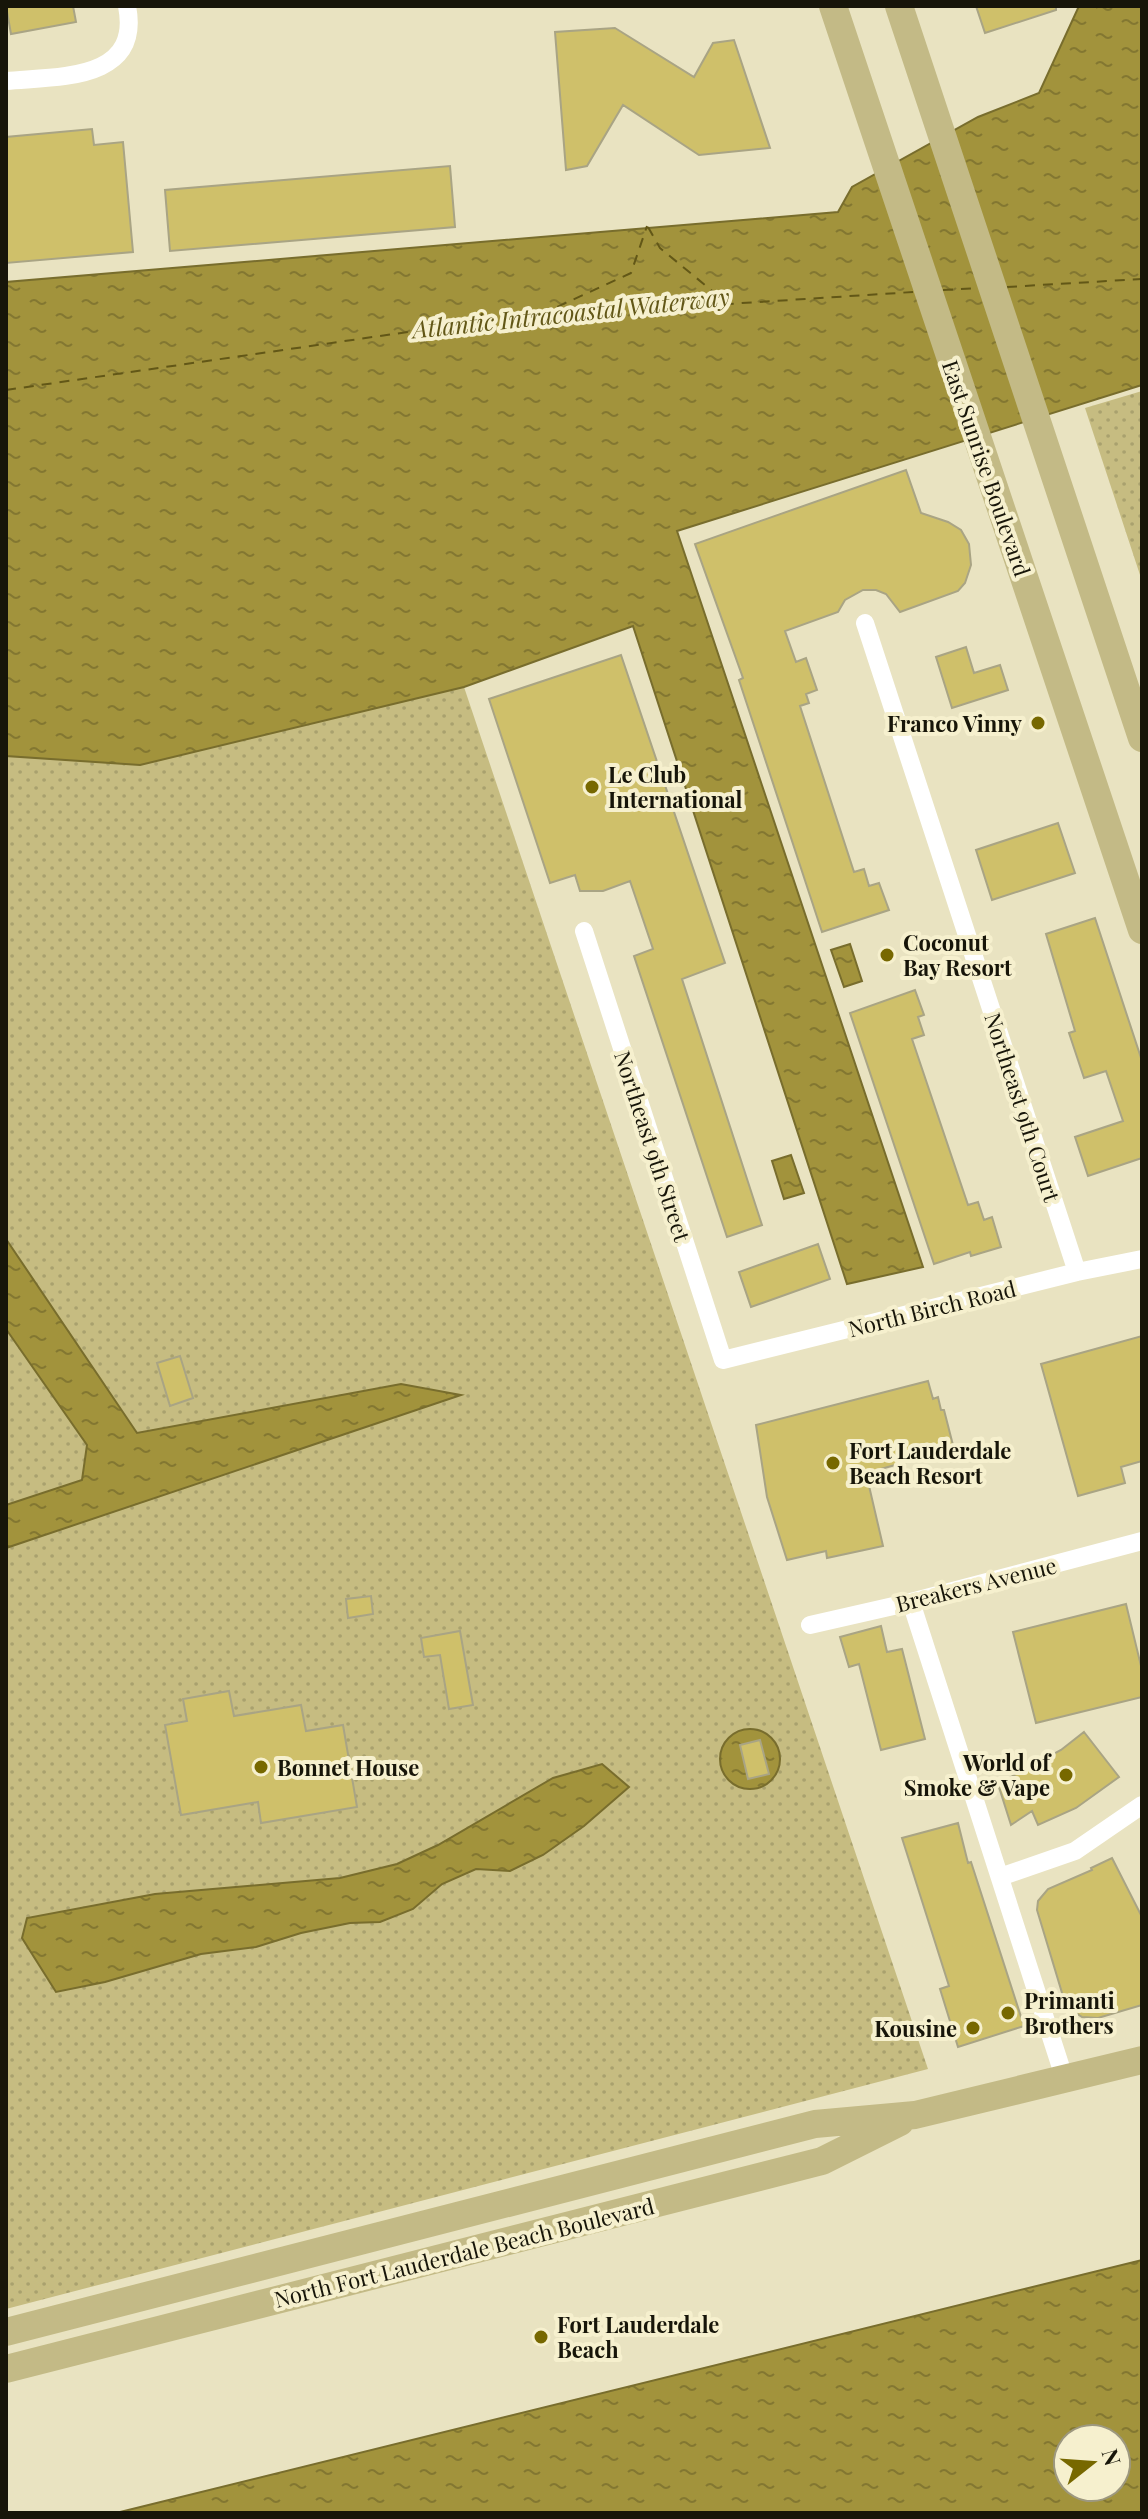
<svg xmlns="http://www.w3.org/2000/svg" width="1148" height="2519" font-family="'Playfair Display',serif">
	<style>
		.park { fill: url(#park-dots) }
		.water { fill: url(#water-ripples); stroke: #786d2d; stroke-width: 2; fill-rule: evenodd }
		.lines { fill: none; stroke-linecap: round; stroke-linejoin: round }
		.ferry { stroke: #625717; stroke-width: 2; stroke-dasharray: 10 8; stroke-linecap: butt }
		.building { fill: #cfc06a; stroke: #a9a484; stroke-width: 2 }
		.street { stroke: #fff; stroke-width: 18 }
		.primary { stroke: #c3ba86; stroke-width: 28 }
		.poi-dot { fill: #776800; stroke: #f6f0ce; stroke-width: 3 }
		.labels { text-anchor: middle; dominant-baseline: central; stroke-width: 8; stroke-linejoin: round; paint-order: stroke }
		.street-label { font-size: 22px; fill: #171509; stroke: #f6f0ce }
		.poi-label { font-size: 22px; font-weight: bold; fill: #171509; stroke: #f6f0ce; text-anchor: start }
		.water-label { font-size: 24px; font-style: italic; fill: #625717; stroke: #f6f0ce }
	</style>
	<defs>
		<pattern id="park-dots" width="8" height="8" patternUnits="userSpaceOnUse" patternTransform="scale(2)"><rect width="8" height="8" fill="#c6bc81"/><path d="M2 2h.1M6 6h.1" fill="none" stroke="#a9a16e" stroke-width="1.8" stroke-linecap="round"/></pattern>
		<pattern id="water-ripples" width="26" height="14" patternUnits="userSpaceOnUse" patternTransform="scale(2)"><rect width="26" height="14" fill="#a2933c"/><path d="M2 4q2-2 4 0t4 0M15 11q2-2 4 0t4 0" fill="none" stroke="#837731"/></pattern>
	</defs>
	<rect width="100%" height="100%" fill="#e9e3c1"/>
	<path class="park" d="M1142 391V581L1085 408Z
		M464 687 928 2069 6 2309V756L140 765Z"/>
	<path class="water" d="M1079 6H1142V385L677 531 923 1267 847 1284 633 626 464 687 140 765 6 756V282L838 212 852 187 978 117 1039 93Z
		M850 944 862 981 844 987 831 950Z
		M791 1155 804 1193 784 1199 772 1161Z
		M6 1239 137 1433 401 1384 461 1395 6 1548V1505L82 1480 87 1445 6 1329Z
		M720 1759a30 30 0 1 1 60 0a30 30 0 1 1-60 0Z
		M602 1764 629 1787 584 1826 543 1855 510 1871 476 1869 442 1884 413 1909 380 1922 350 1923 301 1933 256 1947 201 1954 105 1982 56 1992 22 1938 27 1918 155 1894 340 1878 397 1864 438 1845 553 1778Z
		M1142 2260V2513H116ZM1068 2439H1116V2487H1068Z"/>
	<g class="lines">
		<path class="ferry" d="M648 227 660 248 728 304 913 292
			M1007 287 1142 279
			M943 290 981 288
			M6 390 546 312 631 273 647 226"/>
	</g>
	<path class="building" d="M6 6H73L76 22 11 34Z
		M976 6H1056V10L985 33Z
		M615 28 694 77 713 43 734 40 770 148 699 155 623 105 587 166 566 170 555 32Z
		M92 129 94 145 123 142 133 252 6 263V137Z
		M450 166 455 227 170 251 165 190Z
		M906 470 921 513 948 522 961 530 969 544 971 565 965 583 958 591 900 612 886 594 876 590H863L845 600 838 612 785 631 796 662 806 658 817 690 806 694 809 703 800 706 854 872 864 869 869 886 879 883 889 910 822 932 739 680 743 678 695 544Z
		M966 647 974 673 1000 665 1008 690 952 708 936 657Z
		M621 655 725 963 682 979 762 1225 727 1237 634 956 653 949 630 881 603 891H580L575 875 550 883 489 699Z
		M1058 823 1075 873 992 900 976 850Z
		M1095 918 1142 1061V1158L1088 1176 1075 1137 1123 1121 1106 1071 1084 1078 1069 1033 1075 1031 1046 934Z
		M915 990 924 1015 918 1017 924 1035 912 1039 968 1205 978 1202 984 1220 992 1217 1001 1247 971 1256 970 1252 934 1264 850 1013Z
		M818 1244 830 1279 751 1307 739 1272Z
		M1142 1336V1461L1121 1467 1125 1483 1078 1496 1041 1364Z
		M180 1356 193 1398 170 1406 157 1363Z
		M928 1381 933 1399 938 1397 941 1410H944L954 1449 866 1473 883 1546 827 1558 826 1551 787 1560 767 1497 756 1425Z
		M371 1596 373 1614 348 1618 346 1599Z
		M1126 1604 1142 1670V1697L1036 1723 1013 1632Z
		M881 1626 887 1652 902 1649 925 1739 881 1750 859 1664 849 1667 840 1637Z
		M460 1631 473 1705 449 1709 440 1655 424 1657 421 1638Z
		M229 1691 234 1716 301 1705 306 1731 343 1725 357 1807 261 1823 258 1802 181 1815 165 1725 187 1721 183 1699Z
		M1084 1732 1119 1777 1076 1808 1038 1825 1032 1811 1011 1825 998 1784 1061 1750Z
		M760 1740 769 1774 748 1779 740 1745Z
		M958 1823 968 1863 971 1862 1024 2026 958 2047 940 1989 949 1986 902 1838Z
		M1112 1858 1142 1917V2005L1098 2018 1082 2017 1066 2006 1037 1910 1038 1901 1048 1889 1092 1870 1091 1868Z"/>
	<g class="lines">
		<path class="street" d="M6 81C57 76 142 82 127 6
			M865 623 1077 1272
			M584 931 723 1360 1077 1272 1142 1259
			M911 1602 1064 2077
			M810 1625 911 1602 1142 1541
			M1000 1877 1075 1851 1142 1805"/>
		<path class="primary" d="M833 6 1142 930
			M899 6 1142 738
			M6 2332 815 2124 915 2115 1142 2060
			M6 2369 822 2161 900 2122"/>
	</g>
	<g class="poi-dot">
		<circle cx="1038" cy="723" r="8"/>
		<circle cx="592" cy="787" r="8"/>
		<circle cx="887" cy="955" r="8"/>
		<circle cx="833" cy="1463" r="8"/>
		<circle cx="261" cy="1767" r="8"/>
		<circle cx="1066" cy="1775" r="8"/>
		<circle cx="1008" cy="2013" r="8"/>
		<circle cx="973" cy="2028" r="8"/>
		<circle cx="541" cy="2337" r="8"/>
	</g>
	<g class="labels">
		<g class="street-label">
			<text transform="translate(987 468) rotate(71)">East Sunrise Boulevard</text>
			<text transform="translate(1023 1107) rotate(72)">Northeast 9th Court</text>
			<text transform="translate(653 1146) rotate(72)">Northeast 9th Street</text>
			<text transform="translate(932 1308) rotate(-14)">North Birch Road</text>
			<text transform="translate(976 1584) rotate(-14)">Breakers Avenue</text>
			<text transform="translate(464 2252) rotate(-14)">North Fort Lauderdale Beach Boulevard</text>
		</g>
		<g class="poi-label">
			<text x="1022" y="723" text-anchor="end">Franco Vinny</text>
			<text x="608" y="774">Le Club<tspan x="608" dy="25">International</tspan></text>
			<text x="903" y="942">Coconut<tspan x="903" dy="25">Bay Resort</tspan></text>
			<text x="849" y="1450">Fort Lauderdale<tspan x="849" dy="25">Beach Resort</tspan></text>
			<text x="1050" y="1762" text-anchor="end">World of<tspan x="1050" dy="25">Smoke &amp; Vape</tspan></text>
			<text x="277" y="1767">Bonnet House</text>
			<text x="1024" y="2000">Primanti<tspan x="1024" dy="25">Brothers</tspan></text>
			<text x="957" y="2028" text-anchor="end">Kousine</text>
			<text x="557" y="2324">Fort Lauderdale<tspan x="557" dy="25">Beach</tspan></text>
		</g>
		<g class="water-label">
			<text transform="translate(571 312) rotate(-6)">Atlantic Intracoastal Waterway</text>
		</g>
	</g>
	<rect width="1148" height="2519" fill="none" stroke="#171509" stroke-width="16"/>
	<g transform="translate(1092 2463) rotate(73)"><circle r="38" fill="#f6f0ce" stroke="#9d987f" stroke-width="2"/>
	<path d="M0-6L14 30L0 20L-14 30Z" fill="#776800"/>
	<text y="-12" font-size="22" font-weight="bold" text-anchor="middle" fill="#171509">N</text>
	</g>
</svg>
